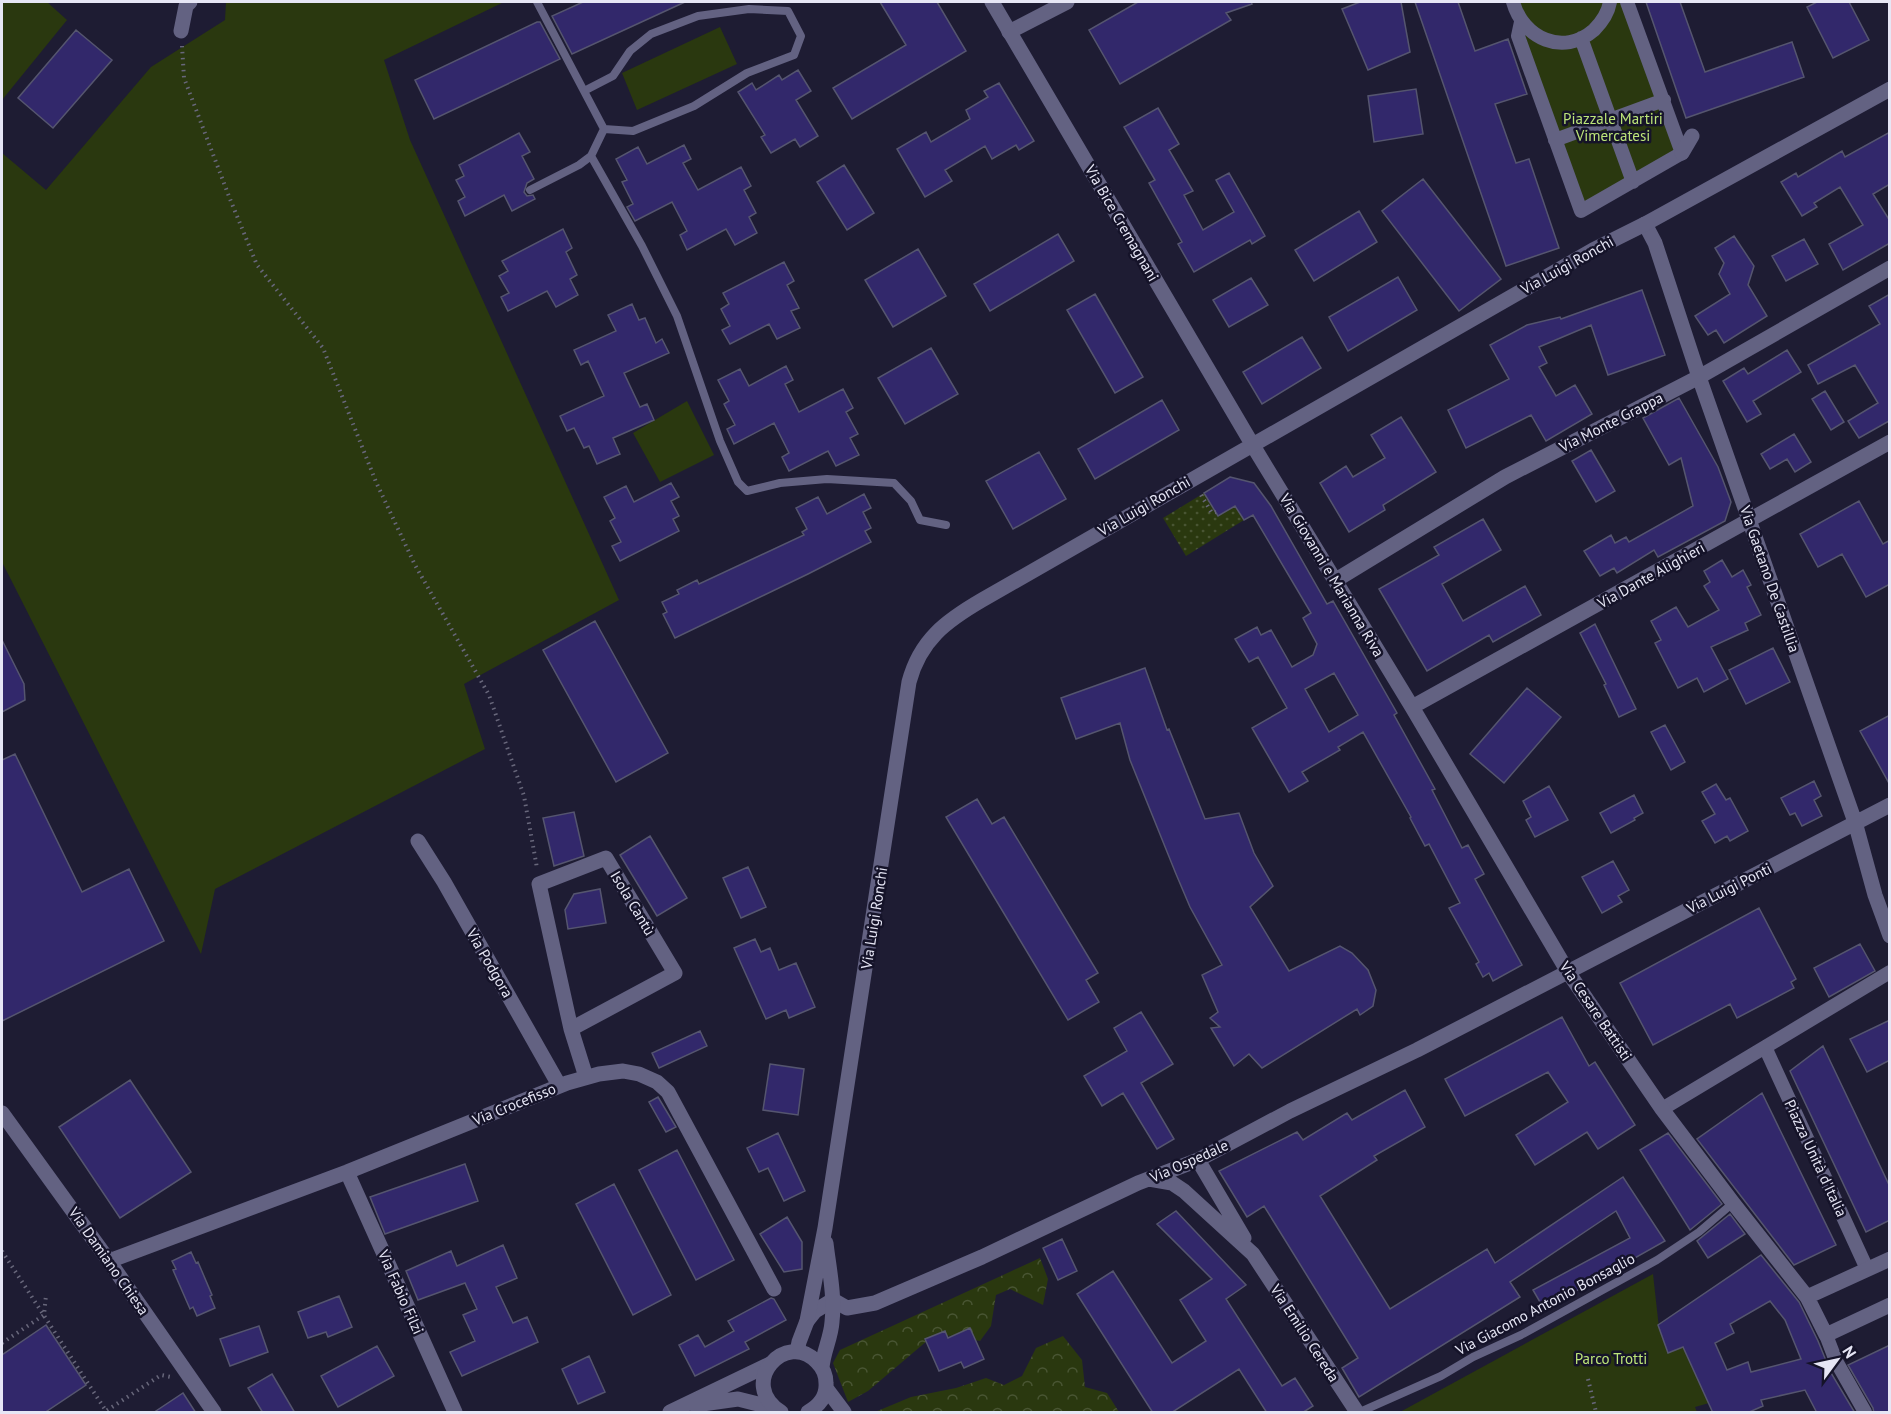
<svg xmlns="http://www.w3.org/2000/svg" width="1891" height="1414" font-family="'PT Sans',sans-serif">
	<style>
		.green { fill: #2a380f }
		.forest { fill: url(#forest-crowns) }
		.garden { fill: url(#garden-dots) }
		.building { fill: #32286b; stroke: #55556f; stroke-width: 1.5; fill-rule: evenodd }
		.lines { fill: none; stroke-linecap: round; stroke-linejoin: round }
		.path { stroke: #68677b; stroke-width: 4; stroke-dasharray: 1.5 4.5; stroke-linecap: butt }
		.service { stroke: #636282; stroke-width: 8 }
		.pedestrian { stroke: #636282; stroke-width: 14 }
		.minor { stroke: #636282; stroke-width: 15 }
		.tertiary { stroke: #636282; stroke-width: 15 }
		.labels { text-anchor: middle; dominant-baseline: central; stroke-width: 5; stroke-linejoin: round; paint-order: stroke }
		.park-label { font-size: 15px; fill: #bde579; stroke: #151329 }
		.street-label { font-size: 15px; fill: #e6e6f5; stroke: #151329 }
	</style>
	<defs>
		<pattern id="forest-crowns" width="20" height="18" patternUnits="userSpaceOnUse" patternTransform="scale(1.5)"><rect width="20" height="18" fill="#2a380f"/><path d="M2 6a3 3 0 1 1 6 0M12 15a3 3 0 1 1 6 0" fill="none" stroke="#495533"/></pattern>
		<pattern id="garden-dots" width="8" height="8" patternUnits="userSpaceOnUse" patternTransform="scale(1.5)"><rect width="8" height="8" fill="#2a380f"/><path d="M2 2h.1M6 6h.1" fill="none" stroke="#495533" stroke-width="1.8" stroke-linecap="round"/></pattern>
	</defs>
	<rect width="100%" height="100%" fill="#1e1c33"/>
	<path class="green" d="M2 2H47L67 20 2 100Z
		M226 2H504L384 60 410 140 619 600 464 684 485 749 215 889 201 954 2 562V153L46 190 151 67 225 20Z
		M1508 2H1629L1682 153 1581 211Z
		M720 27 737 64 637 110 622 73Z
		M687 401 714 455 660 482 633 433Z
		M1653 1274 1659 1328 1668 1352 1683 1347 1709 1403 1695 1407 1697 1412H1400Z"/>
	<path class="forest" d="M1040 1258 1048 1279 1043 1305 1010 1289 996 1295 991 1326 980 1341 955 1336 934 1335 868 1391 848 1402 833 1363 840 1350Z
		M1063 1336 1082 1360 1085 1387 1107 1393 1119 1412H875L911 1397 956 1388 986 1378 1004 1385 1022 1376 1036 1348Z"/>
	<path class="garden" d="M1204 493 1237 509 1244 520 1186 556 1163 518Z"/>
	<path class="building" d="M583 2H685L572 54 552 16Z
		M880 2H937L966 51 852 119 833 88 906 45Z
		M1138 2H1251L1252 4 1226 13 1231 20 1120 84 1089 30Z
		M1360 2H1401L1410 52 1368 70 1342 9Z
		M1415 2H1458L1475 51 1508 39 1527 94 1495 104 1516 163 1529 159 1559 248 1506 266Z
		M1646 2H1680L1705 72 1792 42 1804 77 1686 118Z
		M1817 2H1849L1869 40 1833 58 1807 7Z
		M537 22H540L560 59 434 119 415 80Z
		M76 30 112 60 53 128 18 98Z
		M798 70 811 91 796 100 818 136 800 147 795 139 771 153 761 137 765 135 738 92 752 83 756 90 779 75 782 80Z
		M999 83 1034 141 1019 150 1016 145 992 159 985 146 945 170 952 181 925 197 897 149 926 132 931 142 970 119 966 110 988 97 984 91Z
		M1416 89 1423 134 1374 142 1368 96Z
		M1158 108 1179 144 1169 150 1193 191 1184 195 1203 230 1234 212 1216 180 1229 173 1265 236 1252 244 1250 240 1194 272 1178 244 1182 242 1149 183 1155 180 1124 127Z
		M1890 132V184L1873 194 1890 221V243L1843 270 1829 244 1863 225 1840 187 1814 203 1817 207 1802 216 1781 182 1796 173 1798 177 1842 151 1845 157Z
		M519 133 530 152 522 156 534 179 527 183 524 192 527 196 533 195 535 199 512 211 504 195 465 216 458 201 465 197 456 180 464 176 459 165Z
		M684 145 691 159 683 163 698 190 741 167 751 186 744 190 756 213 749 217 757 233 735 245 726 229 687 250 680 235 687 231 672 202 635 221 627 207 633 204 622 182 627 180 616 159 638 147 647 164Z
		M844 165 874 213 847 230 817 182Z
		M1423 179 1501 279 1459 311 1382 211Z
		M1359 211 1377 242 1314 281 1295 250Z
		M563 229 572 248 566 252 577 275 570 279 578 295 556 307 547 291 508 311 501 297 509 293 499 276 508 271 502 261Z
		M1058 234 1074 261 990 311 974 284Z
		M1734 236 1754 266 1748 285 1767 316 1724 343 1716 330 1708 335 1695 316 1730 294 1719 274 1724 263 1715 248Z
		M1804 239 1818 264 1786 281 1772 256Z
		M918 249 946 296 893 327 865 280Z
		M784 262 794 281 787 285 799 308 791 311 800 328 777 339 769 324 730 344 722 330 730 326 721 309 729 304 723 293Z
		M1398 277 1417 310 1348 351 1329 317Z
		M1251 278 1268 305 1229 327 1213 300Z
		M1642 290 1665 355 1608 375 1591 325 1539 347 1547 363 1539 367 1556 396 1575 385 1592 414 1546 441 1531 415 1466 448 1448 410 1509 379 1490 345 1527 325 1560 317 1561 319Z
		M1095 294 1143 377 1115 393 1067 310Z
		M1890 294V422L1889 421 1859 438 1848 421 1878 403 1855 365 1818 384 1808 365 1880 324 1869 306Z
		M632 304 639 320 645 318 656 343 662 339 669 353 624 373 640 407 647 404 654 420 613 438 620 454 597 464 589 446 584 448 574 428 567 431 560 416 604 396 588 361 581 365 574 350 616 331 608 315Z
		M1302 337 1321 368 1262 404 1243 372Z
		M931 348 958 394 905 424 878 378Z
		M1787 350 1801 372 1753 401 1761 414 1747 422 1723 381 1744 368 1748 374Z
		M786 366 793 380 785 384 799 412 843 389 853 408 846 412 858 434 850 438 859 455 836 466 828 451 789 471 782 457 789 453 774 423 734 444 727 429 735 425 724 404 729 401 718 380 740 369 749 386Z
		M1825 391 1844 422 1831 430 1812 399Z
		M1679 398 1718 467 1731 502 1725 521 1658 557 1654 550 1617 573 1614 568 1600 576 1584 551 1611 535 1615 543 1626 537 1629 542 1693 506 1681 458 1669 465 1643 418Z
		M1162 400 1179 430 1095 479 1078 449Z
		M1401 417 1436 472 1383 505 1385 510 1349 532 1320 483 1346 466 1353 477 1385 458 1371 435Z
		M1794 434 1811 462 1795 472 1787 459 1770 469 1761 454Z
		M1591 450 1615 491 1596 502 1572 461Z
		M1039 452 1066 499 1013 529 986 481Z
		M1230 477 1254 483 1271 506 1327 604 1333 601 1397 713 1394 715 1435 789 1432 790 1462 848 1468 845 1484 874 1475 879 1522 965 1493 981 1489 973 1483 977 1476 964 1479 962 1449 908 1460 903 1429 844 1425 846 1410 818 1411 817 1363 732 1338 747 1340 750 1302 772 1308 781 1289 792 1252 728 1287 708 1258 657 1249 662 1235 639 1257 627 1261 635 1271 630 1292 667 1313 655 1317 644 1303 618 1311 613 1253 515 1244 520 1235 506 1218 516 1204 493ZM1334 673 1358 715 1329 732 1305 689Z
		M671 483 679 497 671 501 679 516 673 519 679 531 620 561 612 546 621 542 610 521 615 518 604 497 626 486 634 502Z
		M864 494 871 508 863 512 871 528 865 531 871 542 808 574 675 638 663 614 667 612 662 602 679 594 677 590 697 580 699 584 804 535 802 532 807 529 796 508 818 497 827 514Z
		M1859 501 1883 544 1890 540V584L1866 597 1842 554 1818 567 1800 534Z
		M1483 519 1501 550 1442 584 1463 621 1525 586 1541 615 1493 642 1489 635 1427 671 1379 589 1439 555 1434 547Z
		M1722 560 1732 577 1743 570 1751 585 1747 587 1761 615 1745 623 1748 630 1711 647 1728 679 1704 692 1697 678 1678 688 1655 643 1661 640 1651 621 1676 607 1688 627 1719 610 1704 586 1710 582 1704 571Z
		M595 621 668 753 616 782 543 650Z
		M1595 624 1636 709 1619 717 1604 685 1606 684 1580 633Z
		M2 640 24 684 25 700 2 712Z
		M1773 648 1790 682 1746 704 1729 670Z
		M1145 668 1167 730 1169 729 1205 819 1239 813 1254 853 1273 886 1250 907 1289 971 1340 946 1352 953 1368 970 1376 990 1373 1006 1360 1015 1357 1009 1262 1068 1249 1054 1234 1066 1211 1028 1220 1027 1210 1018 1218 1012 1202 975 1222 965 1190 907 1176 874 1130 760 1120 723 1076 739 1061 698Z
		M1527 688 1561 717 1504 783 1470 754Z
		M1890 715V785L1860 731Z
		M1665 725 1685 762 1671 770 1651 732Z
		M15 754 82 892 129 869 164 941 2 1021V760Z
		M1814 781 1821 796 1814 800 1822 816 1802 826 1795 813 1790 815 1781 798Z
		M1716 784 1726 800 1730 798 1748 831 1730 841 1727 836 1715 843 1702 821 1715 814 1702 792Z
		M1549 786 1568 820 1535 837 1526 820 1531 817 1523 801Z
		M1634 795 1643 813 1634 818 1635 820 1611 833 1600 813Z
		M977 799 992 824 1004 817 1098 973 1086 980 1099 1002 1068 1020 946 817Z
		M574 812 584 856 554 866 543 818Z
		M650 836 687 898 657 916 620 855Z
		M1613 861 1629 890 1618 896 1622 902 1602 913 1582 877Z
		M748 867 766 907 741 918 723 878Z
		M600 889 606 923 568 929 565 910 574 894Z
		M1759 908 1796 979 1791 982 1794 988 1737 1018 1730 1004 1653 1045 1620 983Z
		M755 939 761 952 770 948 779 970 796 963 815 1007 789 1018 786 1010 766 1019 734 948Z
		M1860 944 1875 971 1829 997 1814 968Z
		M1141 1012 1173 1064 1141 1083 1174 1139 1157 1149 1123 1093 1102 1106 1084 1076 1127 1051 1114 1028Z
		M1562 1017 1589 1066 1595 1062 1635 1125 1598 1149 1587 1132 1535 1165 1516 1135 1568 1102 1548 1072 1465 1116 1445 1079Z
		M1890 1020V1060L1867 1072 1850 1039Z
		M700 1031 707 1046 659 1068 652 1053Z
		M1823 1046 1890 1187V1220L1866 1232 1790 1071Z
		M770 1064 804 1069 798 1115 763 1110Z
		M130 1080 191 1172 120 1218 59 1127Z
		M1405 1090 1425 1127 1374 1156 1377 1160 1320 1196 1390 1309 1487 1249 1495 1263 1623 1177 1665 1241 1544 1309 1533 1290 1630 1238 1616 1211 1510 1282 1520 1297 1359 1397 1342 1368 1358 1358 1264 1206 1247 1217 1219 1171 1297 1132 1303 1140 1347 1113 1352 1120Z
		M1762 1093 1836 1245 1794 1265 1697 1139Z
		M658 1097 676 1127 666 1132 649 1102Z
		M778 1133 805 1191 784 1201 768 1168 759 1172 747 1148Z
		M1668 1133 1722 1204 1690 1230 1640 1150Z
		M677 1150 734 1260 696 1280 639 1170Z
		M465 1164 478 1201 385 1234 370 1197Z
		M614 1184 671 1295 633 1315 576 1204Z
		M1176 1211 1246 1285 1226 1299 1282 1386 1295 1378 1313 1406 1302 1413H1267L1239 1369 1171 1413H1153L1077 1294 1113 1271 1172 1363 1206 1341 1180 1300 1212 1279 1157 1224Z
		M1730 1214 1745 1234 1708 1258 1697 1241Z
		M787 1217 802 1242V1269L784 1272 760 1234Z
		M1062 1239 1077 1271 1058 1280 1043 1248Z
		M503 1245 517 1278 496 1287 513 1323 527 1317 538 1342 462 1376 450 1352 475 1341 463 1315 477 1309 465 1283 418 1300 406 1271 451 1251 457 1266Z
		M191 1252 196 1263 198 1262 212 1295 210 1296 215 1308 197 1316 193 1307 190 1309 173 1270 176 1269 172 1261Z
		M1761 1255 1799 1302 1818 1341 1831 1373 1855 1413H1817L1805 1390 1761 1400 1763 1406 1747 1413H1713L1683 1347 1668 1353 1658 1325ZM1770 1301 1785 1320 1801 1359 1751 1372 1748 1362 1727 1370 1715 1343 1734 1333 1730 1324Z
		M339 1296 352 1327 328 1337 326 1332 308 1338 298 1312Z
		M771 1298 774 1299 786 1320 745 1342 749 1349 695 1376 679 1345 698 1335 705 1347 734 1331 728 1321Z
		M46 1325 86 1385 44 1413H2V1355Z
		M259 1326 268 1352 230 1366 220 1339Z
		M970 1328 984 1359 964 1368 961 1362 939 1371 925 1339 945 1331 948 1338Z
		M1890 1345V1413H1874L1873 1408 1848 1365Z
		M377 1346 394 1376 338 1407 321 1376Z
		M589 1356 605 1392 578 1404 562 1369Z
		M272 1374 295 1413H263L248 1388Z
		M183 1393 196 1413H153Z"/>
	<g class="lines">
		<path class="path" d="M182 46 184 78 230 199 257 265 323 348 376 482 415 565 489 695 524 796 537 868
			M1201 495 1212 513 1216 512
			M2 1251 106 1411 161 1375 171 1377
			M2 1343 44 1315 46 1295
			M1588 1379 1596 1412"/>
		<path class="service" d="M537 2 604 129 633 131 694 106 747 73 794 55 801 36 788 11 749 9 698 16 651 34 630 51 613 76 584 91
			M591 156 642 246 677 316 720 441 738 482 747 491 780 483 827 479 894 483 911 501 920 520 946 525
			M530 190 579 165 591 156 604 129
			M1360 1412 1441 1376 1473 1357 1521 1335 1657 1260 1699 1232 1733 1203"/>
		<path class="pedestrian" d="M1513 2C1523 38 1563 57 1594 30 1602 22 1608 13 1610 2
			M1521 22 1518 36 1581 211 1682 153 1627 2
			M1581 38 1633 182
			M1555 140 1664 100
			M1765 1047 1867 1269
			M1662 1109 1890 972
			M1826 1335 1836 1361 1865 1412"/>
		<path class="minor" d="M181 31 186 6 190 2
			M1009 32 1067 2
			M1682 153 1692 136
			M1645 224 1655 243 1699 377 1855 822 1875 895 1890 936
			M1252 444 1412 707 1568 972 1662 1109 1733 1203 1807 1297 1826 1335 1890 1305
			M1336 580 1505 477 1699 377 1890 268
			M1412 707 1890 442
			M418 841 444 882 559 1085
			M571 1029 675 973 606 858 539 884 571 1029 586 1077
			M2 1113 109 1261 214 1412
			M1198 1160 1244 1238
			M347 1172 455 1412
			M1149 1179 1172 1183 1184 1191 1253 1254 1357 1412
			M109 1261 347 1172 567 1083 599 1074 623 1071 639 1074 657 1082 668 1092 774 1289
			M1807 1297 1890 1259
			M807 1321 815 1311 833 1300 847 1308 875 1303 982 1257 1138 1183 1198 1160 1290 1111 1417 1050 1890 805
			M695 1405 738 1399 774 1408
			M670 1412 770 1364"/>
		<path class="tertiary" d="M992 2 1252 444
			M797 1352 799 1342 807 1321 825 1228 909 682C920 640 946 621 982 600L1593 250 1645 224 1890 89
			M822 1368C823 1352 831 1338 832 1322 835 1296 829 1269 826 1243
			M826 1388 844 1412
			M781 1412C736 1383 787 1329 817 1362 823 1368 826 1375 826 1383 827 1396 819 1406 808 1412"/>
	</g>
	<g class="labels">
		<g class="park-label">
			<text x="1613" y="118">Piazzale Martiri<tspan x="1613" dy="17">Vimercatesi</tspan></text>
			<text x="1611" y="1358">Parco Trotti</text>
		</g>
		<g class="street-label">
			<text transform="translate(1122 223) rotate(60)">Via Bice Cremagnani</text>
			<text transform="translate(1567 265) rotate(-29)">Via Luigi Ronchi</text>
			<text transform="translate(1611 422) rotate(-27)">Via Monte Grappa</text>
			<text transform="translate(1144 506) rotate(-30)">Via Luigi Ronchi</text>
			<text transform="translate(1332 575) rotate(59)">Via Giovanni e Marianna Riva</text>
			<text transform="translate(1651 575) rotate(-29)">Via Dante Alighieri</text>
			<text transform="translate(1770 579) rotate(71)">Via Gaetano De Castillia</text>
			<text transform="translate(1729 888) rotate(-27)">Via Luigi Ponti</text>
			<text transform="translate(633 903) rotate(59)">Isola Cantù</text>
			<text transform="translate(874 918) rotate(-81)">Via Luigi Ronchi</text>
			<text transform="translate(490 963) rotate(60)">Via Podgora</text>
			<text transform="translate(1596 1011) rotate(56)">Via Cesare Battisti</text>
			<text transform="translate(514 1104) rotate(-22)">Via Crocefisso</text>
			<text transform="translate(1816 1158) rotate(65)">Piazza Unità d'Italia</text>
			<text transform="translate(1189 1161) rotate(-24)">Via Ospedale</text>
			<text transform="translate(109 1261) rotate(55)">Via Damiano Chiesa</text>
			<text transform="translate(401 1292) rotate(66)">Via Fabio Filzi</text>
			<text transform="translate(1545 1304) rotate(-28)">Via Giacomo Antonio Bonsaglio</text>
			<text transform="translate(1305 1333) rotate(57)">Via Emilio Cereda</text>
		</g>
	</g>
	<rect width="1891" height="1414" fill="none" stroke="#e6e6f5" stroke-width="6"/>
	<g transform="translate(1837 1360) rotate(57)" stroke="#151329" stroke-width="4.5" paint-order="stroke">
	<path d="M0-4.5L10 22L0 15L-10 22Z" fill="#e6e6f5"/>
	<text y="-9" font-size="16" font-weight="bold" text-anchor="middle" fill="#e6e6f5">N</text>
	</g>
</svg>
